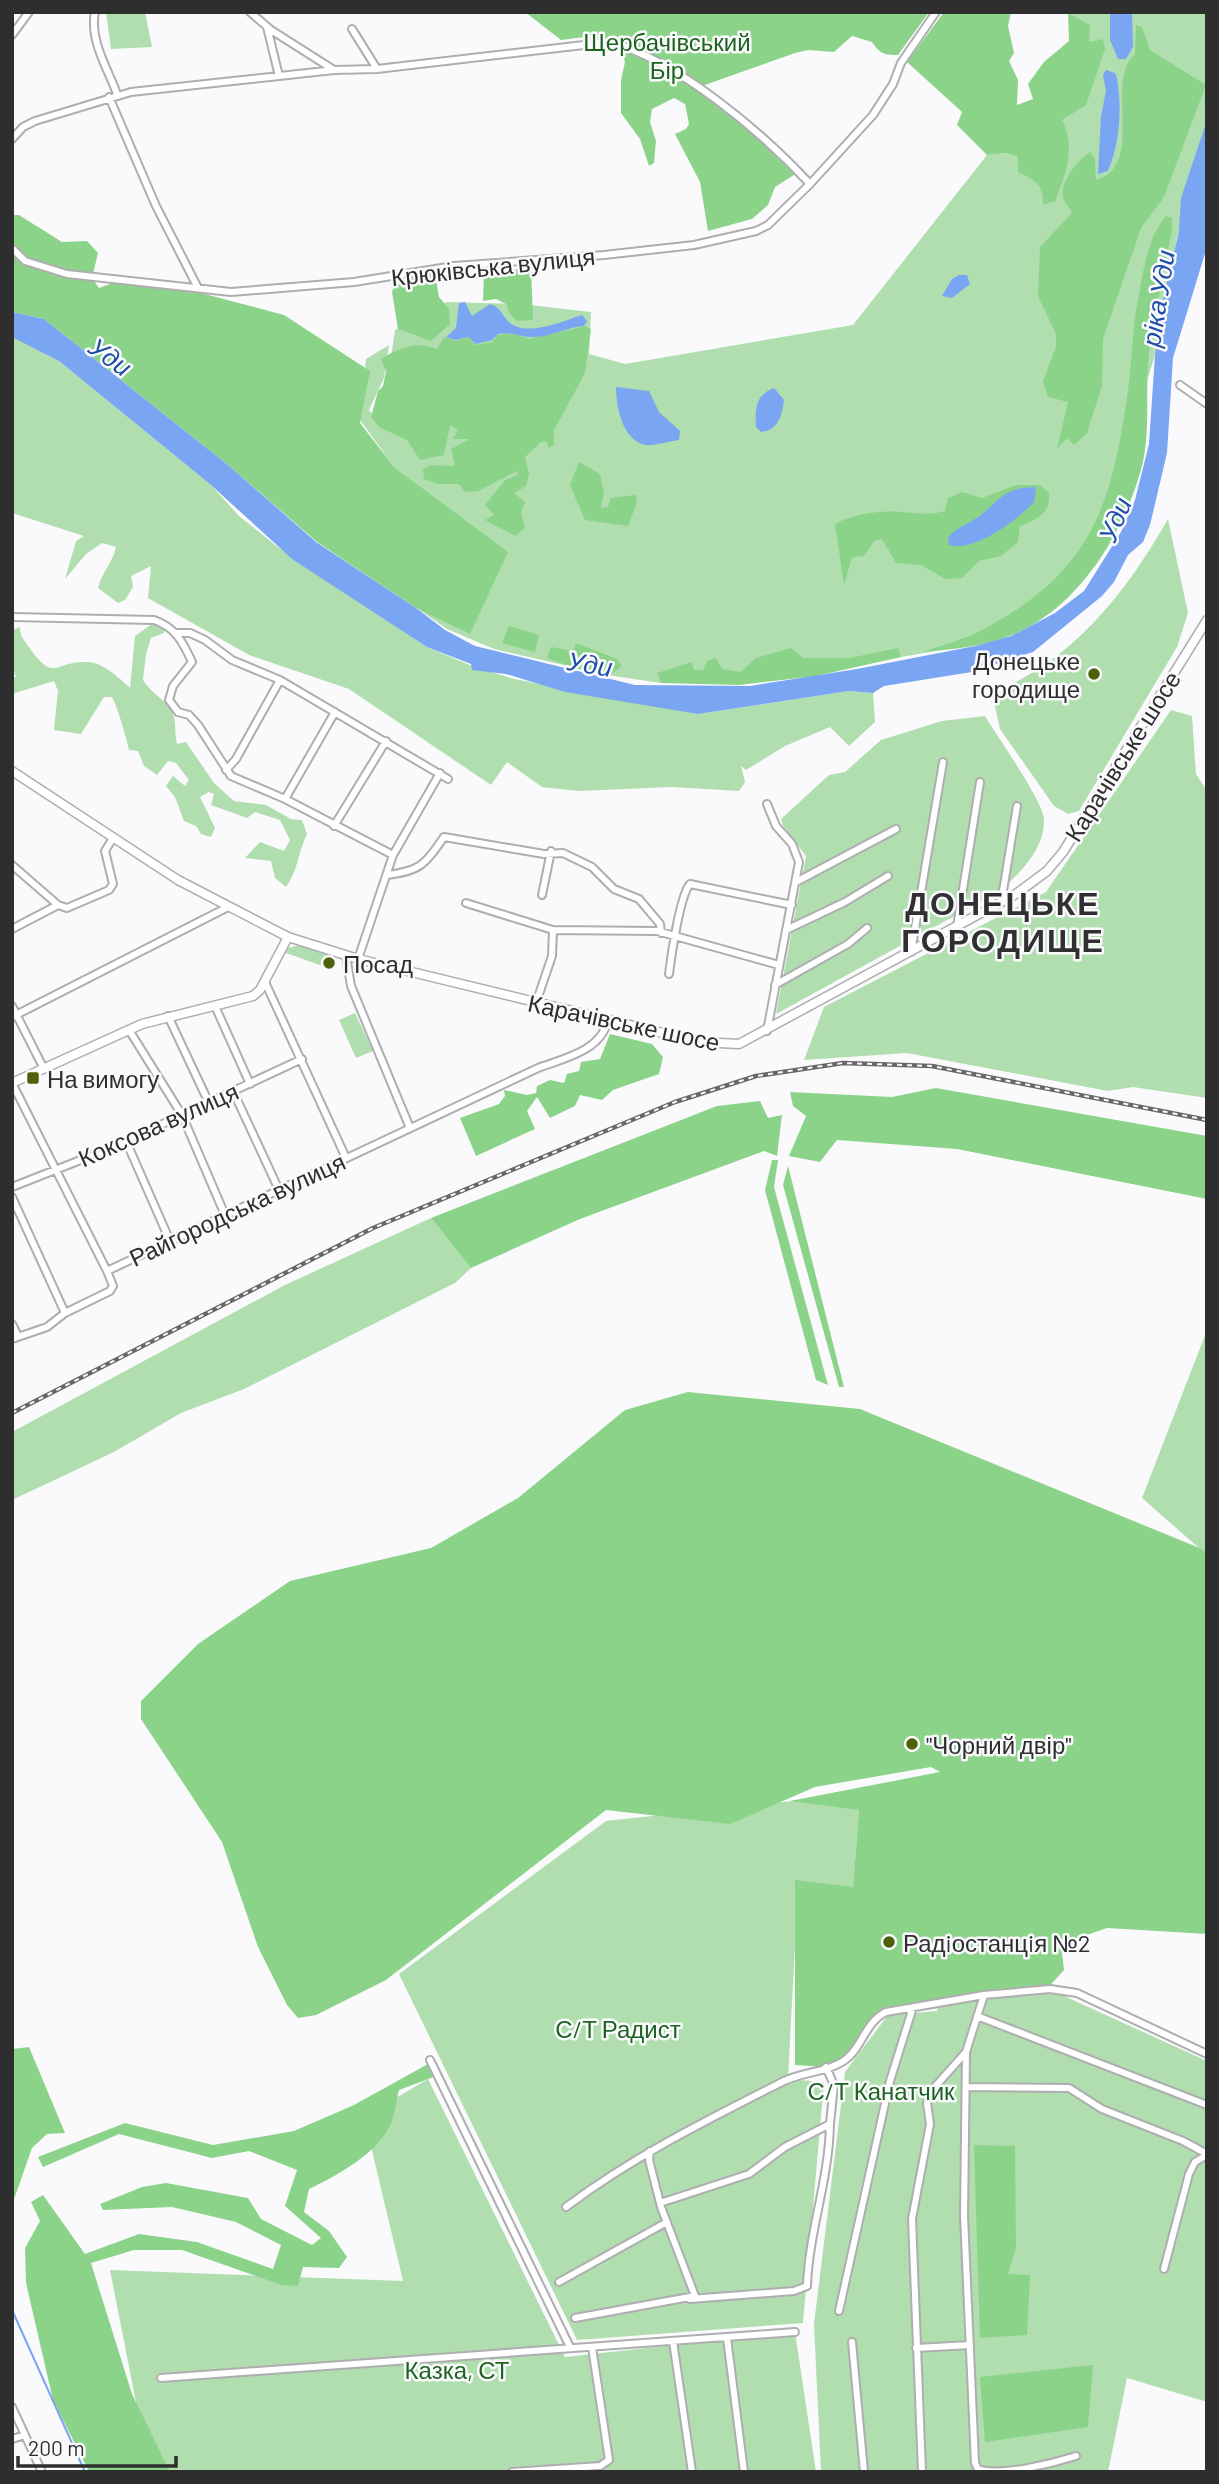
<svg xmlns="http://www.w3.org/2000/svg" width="1219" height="2484" font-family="Barlow,sans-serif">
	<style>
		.green { fill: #b0deae }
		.forest { fill: #8cd38a }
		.water { fill: #7aa5f3 }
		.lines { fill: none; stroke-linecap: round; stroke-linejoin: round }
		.stream { stroke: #7aa5f3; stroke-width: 2 }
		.minor-casing { stroke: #aeaeb0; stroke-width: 10 }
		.major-casing { stroke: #aeaeb0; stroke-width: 11 }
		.minor { stroke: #fff; stroke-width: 6 }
		.major { stroke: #fff; stroke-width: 8 }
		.rail-casing { stroke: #676769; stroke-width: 4.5 }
		.rail { stroke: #fafafd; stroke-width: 2; stroke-dasharray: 5; stroke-linecap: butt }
		.poi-dot { fill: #4f6108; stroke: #fafafd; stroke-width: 2.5 }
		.labels { text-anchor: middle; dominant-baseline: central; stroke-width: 5; stroke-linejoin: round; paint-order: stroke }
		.park-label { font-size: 24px; fill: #1e6421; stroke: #fafafd }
		.street-label { font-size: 24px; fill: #2e2e2f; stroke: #fafafd }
		.poi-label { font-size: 24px; fill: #2e2e2f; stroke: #fafafd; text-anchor: start }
		.water-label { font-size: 26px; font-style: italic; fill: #1f4ea8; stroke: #fafafd }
		.district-label { font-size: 32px; font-weight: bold; letter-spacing: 2px; fill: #303032; stroke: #fafafd }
	</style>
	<rect width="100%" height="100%" fill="#fafafd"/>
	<path class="green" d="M106 12H145L152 47 111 49Z
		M1070 12H1207V133L1177 238 1155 355 1103 523 1049 594 976 644 901 657 661 683 607 675 494 649 447 629 418 609 475 617 411 480 395 468 360 420 366 359 389 345 384 378 369 410 381 424 395 330 447 302 521 304 591 312 589 354 625 364 853 325 987 155 1006 153 1018 157 1058 107 1074 21Z
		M12 336 27 340 59 361 211 485 239 516 279 548 427 647 472 666 514 679 698 714 849 691 873 693 875 722 849 746 830 727 785 746 746 770 741 766 745 782 739 791 672 787 579 791 542 787 507 762 491 785 349 689 249 655 148 598 151 566 131 576 133 587 125 600 118 603 98 588C102 572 113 562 116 547L102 543 86 554 65 579 76 541 84 536 12 513Z
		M1168 519 1188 613 1177 647 1079 811 1068 814 1054 806 1000 729 994 702C1009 682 1030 676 1050 661 1101 624 1137 573 1168 519Z
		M152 624 165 629 164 633 151 638 146 654 143 680C152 694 166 701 171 709 177 720 174 732 177 744L186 742 214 783 234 801 266 805 291 819 302 820 307 834C298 852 298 871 286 887L275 878 271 861 245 858 260 842 284 851 290 840 280 820 255 812 247 818 211 805 214 794 209 792 200 797 215 828 211 837 201 834 196 826 184 821 175 797 166 786 173 776 185 786 189 780 176 763 168 761 157 775 144 766 138 751 129 750C127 739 117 706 112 697H104L81 734 54 730 58 691 54 681 12 694V677H16L12 666V630L20 627C20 637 23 638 28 646 56 685 53 660 88 662 104 663 119 678 130 688L135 636Z
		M1171 710 1192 716 1196 774 1207 791V1098L1133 1087 1108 1091 907 1053 804 1060 824 1007 1046 892Z
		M985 716C997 736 1043 801 1044 819 1045 849 1020 873 1000 891L776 1014 806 856 783 826 781 819 829 775 845 772 881 740 942 721Z
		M299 945 333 956 335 967 331 969 286 953 288 948Z
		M355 1013 373 1051 356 1058 339 1020Z
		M431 1218 471 1268 455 1283 244 1389 181 1413 114 1452 12 1500V1432L285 1285Z
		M1207 1330V1555L1142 1498Z
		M811 1799 859 1810 853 1890 798 1886 788 2079 824 2082 803 2323 577 2340 399 1974 606 1821Z
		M1053 1991 1207 2061V2402L1127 2378 1108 2472H821L814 2324 845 2072 888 2015 937 2011 938 2006Z
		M428 2079 565 2357 795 2332 816 2472H155L145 2448 110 2270 403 2281 364 2117Z"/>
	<path class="forest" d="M525 12H929L898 55C884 55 880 54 872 42L852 36 834 52 808 50 795 53 702 86 712 103C756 114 737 120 763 143 775 154 787 159 797 173L775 187 768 205 752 219 708 231 700 182 675 134 686 129 689 124 685 104 674 98 652 109 650 122 656 141 654 163 649 166 640 139 621 113V80L625 62 620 45 592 36 561 40Z
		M944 12H1011L1008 26 1014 53 1009 61 1018 80 1017 105 1033 99 1028 84 1044 62 1069 41 1068 13 1090 25 1089 42 1103 39 1105 49 1086 105 1062 120C1076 147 1066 174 1055 201L1043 205C1044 185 1035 180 1018 172V157L1006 153 987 155 957 125 962 112 907 62Z
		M1136 25 1142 27 1150 50 1206 85 1164 197 1141 228 1103 339 1102 386 1087 433 1074 445 1067 438 1057 449 1068 402 1048 397 1043 381 1056 347V334L1038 296 1040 247 1072 213C1070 208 1064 202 1063 198 1059 182 1078 160 1090 152L1095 159 1096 180C1147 165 1103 81 1135 54Z
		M12 215H19L62 242 87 241 98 253 92 278 99 288 113 283 197 292 284 315 370 371 360 423 395 468 508 552 470 634 416 608 317 542 228 465 44 319 12 312Z
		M1166 216 1172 218V230C1165 268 1156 307 1150 345 1144 384 1151 424 1143 462 1126 531 1079 608 1012 635 983 647 953 649 923 652 942 645 964 640 982 630 1092 572 1112 506 1128 390 1132 361 1132 333 1137 305 1143 276 1146 239 1166 216Z
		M531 269 533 320 517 321 510 314 506 304 496 299 483 301 484 271Z
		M435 274 439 297 449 309 450 324 431 341 398 329 392 292 397 279Z
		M585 326 591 329 585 373 554 430V445L549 448 546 441 541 442 525 457 529 474 526 486 514 493 525 502 521 512 525 528 515 536 485 520 494 515 485 505 505 480 518 475 517 471 478 491 465 492 459 484H438L424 479 423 469 431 465 455 466 451 449 470 439H453L458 430 450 425 444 455 420 460 407 440 379 427 371 417 378 391 383 386 386 371 381 359C401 347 415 341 437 349L444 337 455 341 468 337 476 345 492 342 498 335 514 333 529 339Z
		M579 462 600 474 604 493 601 508 608 507 611 498 636 495 637 502 628 526 585 520 570 485Z
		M1016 485H1040L1049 493C1051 514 1037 519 1020 526L1018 542 1001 556 979 561 962 578 945 579 921 565 896 563 882 539 874 541 864 556 852 557 844 585 835 524C853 514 881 510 901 512 918 513 927 516 945 511L948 498 962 492 982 498Z
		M509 626 539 635 535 652 502 643Z
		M576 643 617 659 622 666 613 673 577 669 547 658 551 647 573 651Z
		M791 648 803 658H850L898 648 901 657 816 676 739 685 661 683 657 673 692 662 694 670H703L707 661 716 658 722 669 741 672 756 658Z
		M610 1034 652 1044 663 1057 659 1074 613 1090 602 1100 580 1095 575 1106 550 1118 537 1097 527 1111 535 1129 476 1156 460 1118 499 1104 505 1096 504 1090 527 1095 536 1093 537 1086 550 1080 564 1083 567 1074 579 1071 581 1062 600 1059Z
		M936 1088 1207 1136V1199L957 1149 837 1140 820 1162 789 1156 806 1116 793 1106 790 1092 892 1097Z
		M760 1101 768 1118 782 1115 777 1156 764 1151 580 1219 471 1268 431 1218 717 1106Z
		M772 1160H778L774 1187 828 1385 816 1380 765 1190Z
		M788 1166 844 1387H839L783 1185Z
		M688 1392 860 1409 1202 1549 1207 1555V1934L1107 1928 1061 1944 1064 1970 1044 1992 881 2010 841 2068 795 2065V1880L853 1887 859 1810 790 1801 940 1772 931 1767 815 1787 730 1824 606 1810 386 1980 316 2015 298 2018 287 2005 258 1947 222 1842 141 1719V1701L198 1644 290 1581 431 1548 518 1498 625 1410Z
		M29 2047 65 2133 47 2134 32 2148 12 2205V2049Z
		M428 2064 436 2076 399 2090C396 2101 395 2113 391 2123 379 2153 336 2176 309 2189L304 2212 329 2231 347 2257 339 2268 303 2267 298 2286 282 2285 182 2250H134L91 2263 132 2394 170 2472H89L53 2400 26 2283 25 2248 40 2221 31 2202 43 2195 85 2254 139 2234 197 2242 273 2269 281 2245 236 2222 172 2207 103 2210 100 2204 142 2187 166 2183 248 2198 261 2219 312 2245 321 2238 285 2206 297 2170 249 2151 212 2158 119 2134 43 2167 38 2157 125 2123 213 2145 294 2131 354 2105Z
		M974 2145 1015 2146 1016 2248 1008 2274 1030 2275 1027 2335 980 2338Z
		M1093 2365 1088 2427 985 2442 980 2377Z"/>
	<path class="water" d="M1110 12H1132L1133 47 1126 59H1118L1110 40Z
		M1106 70 1115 73 1117 78C1122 109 1120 142 1108 171L1098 174 1101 116 1106 91 1103 75Z
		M1207 120V247L1173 358 1167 453 1150 525 1143 542 1128 555 1114 582 1102 596 1033 652 972 672 884 686 873 693 849 691 698 714 565 692 506 674 472 670 471 664 427 647 292 559 211 485 59 361 12 337V312L44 319 228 465 316 542 416 608 445 630 475 646 635 685 750 686 857 669 975 646 1011 636 1055 613 1084 591 1121 532 1135 500 1149 444 1155 355 1164 295 1179 231 1181 198Z
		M959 275H967L970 284 952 298 942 296 952 279Z
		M465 302 472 316 490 304C501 307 502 316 510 323 528 337 563 321 582 315L587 321 584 326C566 327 549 338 530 337 517 336 514 332 498 334L492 340 476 344 468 337 455 340 446 337 456 328 459 303Z
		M616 387 649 391 659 412 680 431 679 440C670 441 654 446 645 445 622 440 616 405 616 387Z
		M774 388 784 400C782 415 779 430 761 432L756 427C755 409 755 395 774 388Z
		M1036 487 1034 502C1017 520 975 552 949 545L948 538C956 528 964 526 975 519 1001 502 999 488 1036 487Z"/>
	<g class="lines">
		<path class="stream" d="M12 2310 85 2472"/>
		<g class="minor-casing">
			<path id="minor" d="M95 12C89 40 108 69 117 94
				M267 27 279 76
				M352 29 377 69
				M12 35 29 12
				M334 70 377 69 610 42C678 61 762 132 810 184
				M109 97 156 206 197 286
				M12 139 23 127 35 121 131 92 334 70 271 30 250 12
				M12 248 25 261 67 274 231 292 354 282 454 266 604 255 694 245 756 231 768 225 810 184 873 115 893 84 901 63 936 12
				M1180 385 1207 404
				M12 617 154 620C175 627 183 642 192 662L173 686 169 700 178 712 189 715 198 725 231 776 285 799 393 855
				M176 633H190L205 640 232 660 280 680 448 779
				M226 770 236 759 280 680
				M285 799 335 712
				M334 826 386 741
				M12 865 58 905
				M387 875C421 871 425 864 444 837L544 854 563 853 592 867 614 889 639 899 660 924 661 933
				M796 882 896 829
				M542 895 551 851
				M466 903 553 930 657 931 779 965
				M1001 903 1017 806
				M957 927 980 782
				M12 929 58 905 67 908 109 890 113 884 105 851 113 838
				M786 930 845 902 888 876
				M911 952 943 762
				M346 956 351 986 410 1128
				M358 959 393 855 440 773
				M669 974C671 957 680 895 690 884L792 905
				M265 982 346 1158
				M775 985 848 944 867 928
				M536 1003 552 956 553 930
				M12 1006 43 1067
				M215 1006 250 1084
				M168 1016 209 1103
				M12 1017 228 907
				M129 1030 182 1115 225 1215
				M767 1031 799 862 792 844 776 826 767 804
				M12 1083 107 1271
				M233 1091 279 1190
				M126 1141 170 1241
				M12 1187 111 1148 302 1059
				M12 1197 65 1313
				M12 1324 18 1336
				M12 1339 47 1327 65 1313 110 1291 113 1286 107 1271 538 1068C565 1058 601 1051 608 1020
				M984 1995 966 2052 964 2216 975 2463 978 2469C1000 2477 1054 2463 1076 2456
				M977 2016 1207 2105
				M430 2060 570 2347
				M967 2087 1069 2088 1102 2109 1183 2141 1207 2154
				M660 2203 749 2174 785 2147 830 2124 834 2085 826 2067
				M566 2207C634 2156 709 2119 784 2081 803 2072 828 2072 845 2060 862 2048 865 2022 886 2012L984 1995 1050 1989 1077 1993 1207 2054
				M1164 2269 1189 2174 1195 2162 1207 2155
				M559 2282 667 2222
				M690 2299 794 2291 807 2286C809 2231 829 2180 830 2124
				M839 2311 890 2081 913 2007
				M575 2318 695 2296 661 2207 649 2160 650 2151
				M727 2338 744 2472
				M673 2341 692 2472
				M852 2342 864 2472
				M916 2348 970 2345
				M161 2378 795 2332
				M12 2407 42 2472
				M12 2439 25 2435
				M512 2472 600 2466 609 2460 592 2347
				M922 2472 912 2219 930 2124 927 2103 933 2089 966 2052"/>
		</g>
		<g class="major-casing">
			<path id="major" d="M12 771 178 880 288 937 358 959 700 1042 739 1044 1016 894 1047 871 1063 852 1207 620
				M12 1083 142 1024 253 996 260 990 288 937"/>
		</g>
		<use href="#minor" class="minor"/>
		<use href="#major" class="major"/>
		<g class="rail-casing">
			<path id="rail" d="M12 1413 373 1228 675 1102 756 1076 843 1063 932 1066 1207 1120"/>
		</g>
		<use href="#rail" class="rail"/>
	</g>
	<g class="poi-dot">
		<circle cx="1094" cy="674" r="7"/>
		<circle cx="329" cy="963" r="7"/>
		<rect x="26" y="1071" width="14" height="14" rx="3.5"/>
		<circle cx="912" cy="1744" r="7"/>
		<circle cx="889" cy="1942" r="7"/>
	</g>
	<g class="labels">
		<g class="park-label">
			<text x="667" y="41">Щербачівський<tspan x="667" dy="28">Бір</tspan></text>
			<text x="618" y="2028">С/Т Радист</text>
			<text x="881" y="2090">С/Т Канатчик</text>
			<text x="457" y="2369">Казка, СТ</text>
		</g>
		<g class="street-label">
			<text transform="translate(493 266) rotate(-6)">Крюківська вулиця</text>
			<text transform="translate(1122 756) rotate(-58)">Карачівське шосе</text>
			<text transform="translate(624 1022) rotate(12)">Карачівське шосе</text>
			<text transform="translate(158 1124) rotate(-24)">Коксова вулиця</text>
			<text transform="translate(237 1209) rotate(-25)">Райгородська вулиця</text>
		</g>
		<g class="poi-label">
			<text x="1080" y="660" text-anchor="end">Донецьке<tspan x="1080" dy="28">городище</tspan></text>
			<text x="343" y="963">Посад</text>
			<text x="47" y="1078">На вимогу</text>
			<text x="926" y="1744">"Чорний двір"</text>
			<text x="903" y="1942">Радiостанцiя №2</text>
		</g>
		<g class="water-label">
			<text transform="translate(1157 298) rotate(-81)">ріка Уди</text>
			<text transform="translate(111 356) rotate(36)">Уди</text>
			<text transform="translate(1114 519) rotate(-67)">Уди</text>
			<text transform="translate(590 663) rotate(9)">Уди</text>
		</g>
		<g class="district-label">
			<text x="1003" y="902">ДОНЕЦЬКЕ<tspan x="1003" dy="37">ГОРОДИЩЕ</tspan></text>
		</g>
	</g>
	<rect width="1219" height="2484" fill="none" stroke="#2e2e2f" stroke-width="28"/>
	<path d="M18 2456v10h158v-10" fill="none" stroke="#2e2e2f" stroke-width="3.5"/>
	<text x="28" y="2456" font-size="21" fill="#2e2e2f" stroke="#fafafd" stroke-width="5" paint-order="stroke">200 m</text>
</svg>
